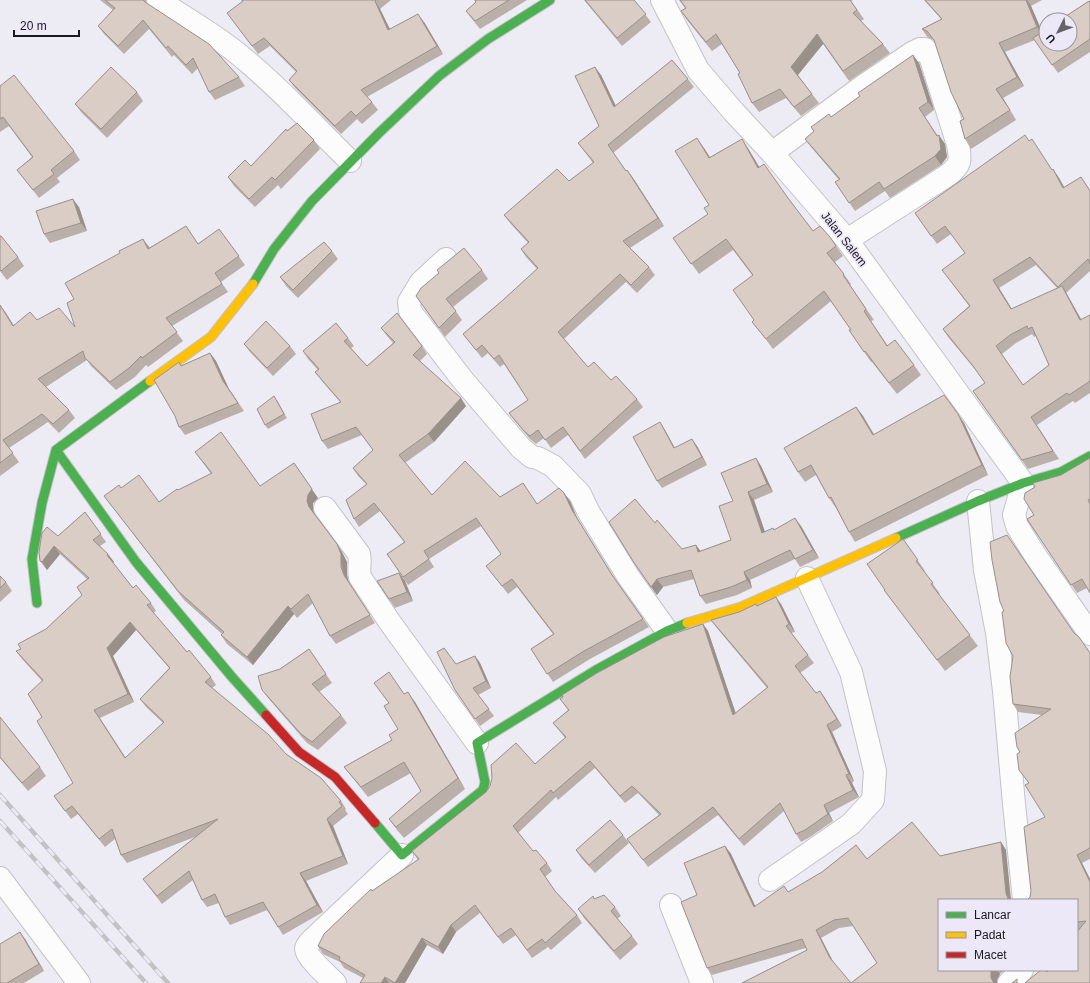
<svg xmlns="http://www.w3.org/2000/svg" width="1090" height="983" font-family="Helvetica,sans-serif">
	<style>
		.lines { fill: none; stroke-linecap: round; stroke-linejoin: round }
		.street-casing { stroke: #c3c2c7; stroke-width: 24 }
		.fast-casing { stroke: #c3c2c7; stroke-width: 11 }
		.slow-casing { stroke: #c3c2c7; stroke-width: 11 }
		.jam-casing { stroke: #c3c2c7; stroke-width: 11 }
		.street { stroke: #fcfcfd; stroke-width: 22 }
		.fast { stroke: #4caf50; stroke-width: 9 }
		.slow { stroke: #ffc107; stroke-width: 9 }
		.jam { stroke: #c62828; stroke-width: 9 }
		.rail-casing { stroke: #c2c2c4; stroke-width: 4.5 }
		.rail { stroke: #ece8f7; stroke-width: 3; stroke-dasharray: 9; stroke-linecap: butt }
		.wall { fill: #bbb0a9; fill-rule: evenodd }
		.shaded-wall { fill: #99908a }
		.building { fill: #dacdc5; stroke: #99908a; fill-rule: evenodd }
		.labels { text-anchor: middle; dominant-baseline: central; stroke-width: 3.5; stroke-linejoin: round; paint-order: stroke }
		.street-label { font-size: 12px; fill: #1a191e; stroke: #ece8f7 }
	</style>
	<rect width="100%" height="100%" fill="#edecf4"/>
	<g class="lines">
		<g class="street-casing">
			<path id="street" d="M158 0C185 18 212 33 237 53 278 86 313 125 350 161
				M662 0 698 70 733 111 772 153 847 240 1023 483 1014 515 1017 526 1035 555 1090 634
				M772 153 863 86 912 53 920 49H925L929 53 958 145C961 160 961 165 948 175L847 240
				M446 259 421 282 409 302 410 311 462 379 521 448 532 457 538 458 553 466 580 494 588 511 628 576 667 631
				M978 501 985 570 997 633 1004 691 1014 804 1024 900
				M325 508 359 554C361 562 358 569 360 577L389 621 477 743
				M0 878 79 983
				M770 880 851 824 873 800 875 771 851 672 807 578
				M671 905 702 983
				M335 983C329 977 306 957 306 949 306 945 311 941 313 939L402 855
				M1009 983 1022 970"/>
		</g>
		<g class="fast-casing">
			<path id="fast" d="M253 284 274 249 312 201 379 133 439 76 488 39 550 0
				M56 450 136 562 232 677 266 715
				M896 538 978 501 1023 483 1061 472 1090 456
				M37 603 32 559 42 503 56 450 150 381
				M375 823 402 855 483 790 485 782 477 743 596 670 667 631 687 623"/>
		</g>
		<g class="slow-casing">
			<path id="slow" d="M150 381 211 337 253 284
				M687 623 741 607 896 538"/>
		</g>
		<g class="jam-casing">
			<path id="jam" d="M266 715 299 752 335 777 375 823"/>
		</g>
		<use href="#street" class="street"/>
		<use href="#fast" class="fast"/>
		<use href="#slow" class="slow"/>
		<use href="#jam" class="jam"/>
		<g class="rail-casing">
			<path id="rail" d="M0 795 168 983
				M0 821 146 983"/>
		</g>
		<use href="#rail" class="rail"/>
	</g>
	<path class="wall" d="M100 0H146V3L239 77 245 86 215 100 209 92 198 68 192 74 174 55 172 57 149 29 124 54 104 34 98 26 113 10Z
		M241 0H391L380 9 390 29 424 22 443 54 367 97 372 102 378 110 362 124 357 119 341 134 295 88 289 80 296 72 270 46 258 54 233 21 227 13 242 2Z
		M474 0H527L480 29 472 19 466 11 476 3Z
		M584 0H634L651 22 622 46Z
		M679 0H853L851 1 864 19 861 21 883 44 890 53 849 81 823 44 798 75 812 94 819 103 801 116 786 98 759 112 752 103 740 73 722 44 712 51 687 20 681 11 685 8Z
		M924 0H1042L1031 6 1042 32 1090 2V52L1058 73 1035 40 1005 52 1024 86 1003 98 1016 120 971 149 965 139 964 119 935 42 934 40 928 38 922 29 941 19Z
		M913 55 919 63 934 110 925 117 938 136 945 144 947 157 941 165 890 198 885 191 855 211 835 182 839 180 811 147 805 139 814 131 811 127 831 117 860 96Z
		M601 75 616 106 688 79 694 87 613 153 626 171 627 170 633 178 664 226 630 248 649 267 655 275 637 293 626 282 564 339 588 367 611 380 637 399 643 407 585 459 568 435 551 448 544 438 536 444 530 439 515 421 509 413 528 400 504 364 500 367 488 353 482 358 463 334 503 300 537 269 526 257 521 249 528 243 510 223 504 215 569 181 593 163 578 143 599 126Z
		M0 86 74 151 80 160 57 178 60 182 39 198 17 170 32 157 9 126 0 132Z
		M137 92 143 101 107 138 81 112 75 104Z
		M287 131 314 140 320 149 281 189 278 185 255 207 234 186 228 177 251 166Z
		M742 139 749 150 759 167 789 200 813 231 830 237 843 256 835 262 851 284 850 285 874 320 871 321 888 346 914 365 921 375 897 394 872 362H871L849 330H851L831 301 773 349 760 332 752 322 754 320 752 275 733 250 699 274 673 238 708 214 709 205 704 148 710 157Z
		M1029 141 1037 148 1052 170 1053 169 1059 178 1064 187 1081 177 1090 190V271L1066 293 1081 320 1090 315V393L1075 403 1073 401 1037 425 1059 459 1028 469 973 391 985 383 979 374 948 337 943 329 969 306 942 270 965 253 951 234 937 244 915 213ZM1036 265 1057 288 1012 309 999 288ZM1032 334 1034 337 1036 336 1049 365 1023 385 1002 354 1016 343Z
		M79 207 87 231 50 243 44 234Z
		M186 226 198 244 219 229 245 265 221 282 228 292 172 326 183 341 148 367 146 365 135 377 116 390 91 366 87 360 46 387 69 410 75 418 59 433 48 422 9 448 19 462 0 476V305L13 325 37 320 75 327 74 299 149 248Z
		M0 236 18 257 24 266 7 280 0 271Z
		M332 251 338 259 298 298 286 286 280 277Z
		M482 270 488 279 453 307 462 320 445 337 416 296 439 273Z
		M381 328 422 346 427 354 420 361 466 406 434 442 405 463 432 495 500 497 523 483 537 504 570 501 577 518 617 582 649 627 590 659 553 682 531 649 553 634 517 587 508 594 486 566 501 554 481 526 429 559 434 567 408 585 387 554 404 542 380 511 359 527 354 519 366 484 358 476 353 468 373 450 362 435 328 449 322 441 340 402 321 380 315 372 318 370 308 359 303 351 348 338 354 346 351 348 367 366 393 343 387 336Z
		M244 344 290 346 296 354 273 376 250 352Z
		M210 353 216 361 229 389 244 411 185 435 179 427 175 416 179 362 181 366Z
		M277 400 287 418 268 429 265 425Z
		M856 407 863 416 874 434 964 423 988 475 855 542 849 532 836 508 829 498 816 475 805 482 798 472Z
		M665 430 675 448 697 446 707 465 662 488 657 481Z
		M195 452 260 486 318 498 313 503V510L314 514 342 552 347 562V575L349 584 375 623 336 644 330 636 313 603 297 618 294 614 253 665 227 644 221 635 222 634 184 600 104 496 121 488 159 502 178 490 211 474Z
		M756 458 761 466 773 492 754 500 765 532 773 528 774 530 801 526 819 558 800 567 795 559 750 580 752 588 737 595 706 604 700 596 694 579 663 587 657 595 633 561 655 523 682 549 696 545 700 551 731 540 733 501Z
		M1090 458V593L1087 588 1077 593 1027 519 1034 515 1061 475Z
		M85 512 106 542 100 546 114 562 113 563 133 588 151 603 156 611 153 613 187 652 211 677 216 685 212 688 286 754 341 801 346 809 345 810 348 814 333 826 348 864 306 881 323 912 283 935 278 927 267 910 230 925 225 917 219 903 207 907 202 900 193 880 162 904 143 879 195 837 127 863 121 855 115 839 105 847 78 814 71 819 54 796 73 783 42 717V681L22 659 16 651 21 649 46 629 82 595 77 587 87 579 60 554 47 570 40 561 58 536ZM136 630 169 668 140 699 146 707 163 723 126 758 100 718 134 702 113 656Z
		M903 539 925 571H924L940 594 939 595 978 646 945 671 884 590H885Z
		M399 573 405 581 413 601 395 608 377 581Z
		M0 576 6 582 12 591 0 602Z
		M756 604 757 606 781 604 795 632 791 633 814 663 800 673 816 693 820 691 842 726 832 732 854 781 852 783 859 797 829 813 833 821 810 837 801 842 796 834 784 811 744 846 718 815 648 867 627 839 659 815 638 793 625 803 595 768 558 800 556 797 518 833 533 851 547 863 552 871 545 877 555 891 577 915 582 923 551 950 548 947 532 958 516 935 503 944 480 913 456 932 443 954 427 945 405 983H360L363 978 344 968 340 962 323 954 318 946 372 891 418 860 412 851 535 764 565 738 553 723 568 710 560 699 703 624 708 631 736 714 767 688 716 627 711 620 739 612Z
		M1075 634 1090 653V859L1082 863 1090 879V983L1047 972 1078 931H1077V900L1030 897 1045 817 1028 783 1020 752 1042 715 1018 712 1013 704Z
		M309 649 332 683 319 692 341 715 347 723 318 750 307 743 268 698 262 690 280 669Z
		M475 656 480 663 491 688 478 695 494 716 480 726 455 690 456 664Z
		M404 694 415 702 465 789 404 838 397 830 389 819 421 791 411 773 368 797 344 767 392 740 398 729Z
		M0 717 40 767 46 776 28 791 0 758Z
		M623 835 629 843 595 873 582 859 576 850Z
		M1001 842 1006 850 939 970H1004L1000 974 997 980V983H742L807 950 806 948 712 975 707 968 697 895 725 846 731 854 755 906 867 859 940 856ZM853 926 877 963 851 983 834 963 821 938 839 928Z
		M595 899 615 907 621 916 617 919 632 936 638 944 620 960 584 918 578 909Z
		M25 939 44 971 24 983H0Z"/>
	<path class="shaded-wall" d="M1026 0H1027L1031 6 1044 36 1037 27Z
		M375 1 380 9 394 38 388 30Z
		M418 14 424 22 443 54 437 46Z
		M817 34 823 44 797 76 791 67Z
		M999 43 1005 52 1024 86 1017 77Z
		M913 55 919 63 934 110 928 102Z
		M595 67 601 75 620 115 614 107Z
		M996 89 1003 98 1016 120 1010 110Z
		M939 135 945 144 947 157 941 165 935 156 939 138Z
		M697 138 704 148 716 168 709 158Z
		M742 139 749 150 766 178 758 168Z
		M1053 169 1059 178 1069 196 1063 188Z
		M627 170 633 178 664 226 658 218Z
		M73 199 79 207 87 231 81 223Z
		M143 239 149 247 154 258 148 249Z
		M993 280 999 288 1017 318 1011 309Z
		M1062 286 1067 294 1086 328 1080 320Z
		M0 305 6 313 19 334 13 326Z
		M210 353 216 361 229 389 244 411 223 381Z
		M461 398 466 406 434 442 428 434Z
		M856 407 863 416 879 444 873 435Z
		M958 414 964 423 988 475 982 465Z
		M660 422 665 430 679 456 674 448Z
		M692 439 697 446 707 465 702 457Z
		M756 458 761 466 773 492 767 484Z
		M294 463 318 498 313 503V510L315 515 309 507Z
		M748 492 754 500 768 541 762 533Z
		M564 493 570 501 577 518 617 583 612 575 572 510Z
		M795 518 801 526 819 558 813 550Z
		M337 544 342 552 347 562V575L349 584 375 623 344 575Z
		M696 545 702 553 698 552Z
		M54 546 60 554 47 570 42 562Z
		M108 554 114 562 112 563 107 555Z
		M744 572 750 580 752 588 747 580Z
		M399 573 405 581 413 601 407 592Z
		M657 579 663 587 657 595 651 587Z
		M776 597 781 604 795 632 789 624Z
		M288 606 294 614 253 665 247 657Z
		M130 622 136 630 113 656 134 702 128 694 107 648Z
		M703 624 708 631 739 723 733 715Z
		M475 656 480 663 491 688 486 681Z
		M820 691 825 698 842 726 837 719Z
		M408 692 415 702 465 789 458 778Z
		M827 725 832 732 854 781 849 774Z
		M846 775 852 783 859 797 853 790Z
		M824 805 829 813 833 821 828 814Z
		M327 819 333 826 348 864 343 856Z
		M1001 842 1006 850 1011 900H1009L1006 893Z
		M725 846 731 854 759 914 754 907Z
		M1077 855 1082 863 1090 879V882Z
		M300 873 306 881 323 912 317 905Z
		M451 925 456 932 443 954 438 947Z
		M816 930 821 938 835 966 830 958Z
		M20 932 25 939 44 971 39 964Z
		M422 938 427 945 405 983H395Z
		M992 970H997L1000 974 997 980V983H994L991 978V972Z
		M385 977 389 983H381Z"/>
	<path class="building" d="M105 0H143L145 2 209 44 239 77 209 92 193 58 186 65 168 46 166 48 143 20 118 46 98 26 115 8Z
		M242 0H376L375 1 388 30 418 14 437 46 361 90 372 102 356 116 351 111 335 126 289 80 297 71 264 38 252 46 227 13 243 1Z
		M475 0H509L475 21 466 11 476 2Z
		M585 0H634L646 14 617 38Z
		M680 0H850L857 10 853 13 883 44 843 71 817 34 791 67 812 94 794 107 780 89 752 103 738 74 740 73 716 34 706 42 681 11 686 8Z
		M925 0H1026L1037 27 999 43 1017 77 996 89 1010 110 965 139 960 121 964 119 951 92 934 40 927 31 922 29 942 19Z
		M1089 1 1090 2V39L1052 65 1033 38 1046 30V44H1070V20H1060Z
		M913 55 928 102 919 108 937 136 939 135 941 149 935 156 884 189 879 182 849 203 835 182 840 179 805 139 814 131 811 127 829 114 831 117 860 96 858 93Z
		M672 60 688 79 608 145 626 171 627 170 658 218 623 241 649 267 631 285 620 274 558 332 588 367 594 362 611 380 616 376 637 399 580 451 563 427 545 440 538 430 530 436 524 431 509 413 528 400 499 355 494 359 482 345 476 350 463 334 503 300 538 268 521 249 529 242 504 215 557 169 569 181 594 162 578 143 599 126 575 76 595 67 614 107Z
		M111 67 137 92 101 129 75 104Z
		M14 75 74 151 51 170 54 174 33 190 17 170 33 157 3 117 0 119V86Z
		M297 123 314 140 275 180 272 177 249 199 228 177 245 160 251 166 286 129 287 131Z
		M1025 135 1029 141 1032 139 1052 170 1053 169 1063 188 1081 177 1090 191V264L1088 259 1058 287 1030 257 993 280 1011 309 1062 286 1080 320 1090 315V381L1069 395 1067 393 1031 417 1053 451 1022 460 973 391 985 383 973 366 943 329 970 306 942 270 965 253 945 226 931 236 915 213ZM1027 326 1028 329 1032 327 1049 365 1023 385 996 346 1010 335Z
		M697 138 709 158 742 139 758 168 764 164 788 198 813 231 820 226 830 237 836 246 827 253 844 274 843 275 866 309 864 311 887 346 895 340 914 365 889 383 865 351 864 352 849 330H851L824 291 766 339 752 322 754 320 733 290 753 275 726 239 691 264 673 238 708 214 704 208 709 205 675 151Z
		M73 199 81 223 44 234 36 211Z
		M186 226 198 244 219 229 239 256 215 273 222 284 166 318 177 332 142 358 141 356 129 368 110 382 85 358 83 351 38 379 69 410 53 424 42 414 3 440 13 453 0 463V305L13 326 30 312 37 320 59 308 75 327 67 303 74 299 65 283 120 253 119 251 143 239 148 249Z
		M0 236H1L18 257 1 271 0 270Z
		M324 242 332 251 293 290 280 277Z
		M464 248 482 270 446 299 456 311 439 328 416 296 421 288 439 273 437 270Z
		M397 313 422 346 413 355 461 398 428 434 399 455 432 495 465 461 500 497 523 483 537 504 559 488 564 493 572 510 612 575 643 619 584 651 547 674 531 649 554 634 512 579 502 586 486 566 501 554 476 518 424 551 429 559 403 577 387 554 405 542 374 503 354 519 346 500 367 484 353 468 373 450 356 427 322 441 311 414 341 402 315 372 319 369 303 351 336 323 348 338 344 341 367 366 395 342 381 328Z
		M266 321 290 346 267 368 244 344Z
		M210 353 223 381 238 403 179 427 175 416 154 380 179 362 181 366Z
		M944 395 958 414 982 465 849 532 831 497 829 498 811 465 798 472 784 448 856 407 873 435Z
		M274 396 284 414 265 425 257 409Z
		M660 422 674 448 692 439 702 457 657 481 633 437Z
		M221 432 260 486 294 463 312 489 308 495 307 501 309 507 337 544 341 554V567L344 575 370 615 330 636 308 594 291 609 288 606 247 657 221 635 224 632 178 591 104 496 119 485 121 488 139 475 159 502 177 489 178 490 212 473 195 452Z
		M756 458 767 484 748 492 762 533 773 528 774 530 795 518 813 550 795 559 790 550 744 572 747 580 731 587 700 596 691 570 657 579 651 587 633 561 609 522 635 499 655 523 657 520 682 549 696 545 698 552 731 540 719 506 733 501 721 473Z
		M1090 458V499L1088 500 1090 504V593L1082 579 1071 585 1027 519 1034 515 1024 499 1025 493 1035 487 1033 483 1061 475Z
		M85 512 101 534 93 540 108 554 107 555 133 588 136 585 151 603 147 605 187 652 189 650 211 677 205 682 269 735 286 754 321 778 341 801 339 802 342 806 327 819 343 856 300 873 317 905 278 927 263 902 225 917 215 894 202 900 189 871 157 896 143 879 218 819 121 855 112 829 99 839 72 806 65 811 54 796 73 783 37 721 42 717 28 694 43 680 16 651 21 649 18 644 46 629 82 595 77 587 89 578 54 546 42 562 40 561 39 552 42 533 47 527 58 536ZM130 622 170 668 140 699 164 722 125 758 94 710 128 694 107 648Z
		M1007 535 1074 633 1079 637 1090 653V848L1077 855 1090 882V983H1025L1041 970H1045L1047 972 1048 970H1077V932L1086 921 1077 922V900H1027L1030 897 1031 891 1024 827 1045 817 1025 785 1029 783 1019 770 1017 754 1020 752 1017 747 1015 733 1051 709 1013 704 1010 677 1013 656 1006 643 1002 612 1004 611 1000 602 992 560 990 542Z
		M903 539 918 560 916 561 933 583 931 584 970 635 937 660 884 590H885L867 564Z
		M399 573 407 592 389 599 377 581Z
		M0 576 6 582 0 588Z
		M776 597 789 624 786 626 808 655 795 666 816 693 820 691 837 719 827 725 849 774 846 775 853 790 824 805 828 814 805 830 796 834 780 803 739 839 713 807 643 860 627 839 661 814 632 786 620 796 590 761 553 793 551 790 513 826 533 851 536 850 547 863 540 869 555 891 577 915 545 943 542 939 527 950 511 928 498 937 475 905 451 925 438 947 422 938 395 983 385 977 381 983H360L365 975 339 960 340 957 318 946 324 934 371 889 372 891 419 859 412 851 486 792 490 786 492 778 491 765 516 743 535 764 566 737 553 723 569 710 560 699 563 697 562 695 597 673 664 637 703 624 733 715 768 687 711 620 739 612 756 604 757 606Z
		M444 648 456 664 475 656 486 681 473 688 489 709 475 719 455 690 437 652Z
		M309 649 326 674 312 684 341 715 312 742 301 734 262 690 258 676 280 669Z
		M389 672 404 694 408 692 458 778 396 827 389 819 421 791 404 762 361 787 344 767 392 740 389 735 398 729 384 706 389 703 374 683Z
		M0 717 40 767 22 783 0 757Z
		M610 820 623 835 589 865 576 850Z
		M912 822 940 856 1001 842 1006 893 1008 899 1009 900H939V970H992L991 972V978L994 983H742L807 950 802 939 707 968 681 902 697 895 684 863 725 846 754 907 784 886 788 892 822 872 856 845 867 859ZM848 918 877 963 851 983 830 958 816 930 834 920Z
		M604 895 615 907 611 911 632 936 614 951 578 909 593 896 594 899Z
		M20 932 39 964 7 983H0V944Z
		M1017 979V983H1012Z"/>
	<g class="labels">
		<g class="street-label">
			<text transform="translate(844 239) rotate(52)">Jalan Salem</text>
		</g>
	</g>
	<rect x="938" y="899" width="140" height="72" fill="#ece8f7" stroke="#9895a0"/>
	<rect x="946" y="912" width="20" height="6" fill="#4caf50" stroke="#9895a0"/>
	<text x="974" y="919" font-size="12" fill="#1a191e">Lancar</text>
	<rect x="946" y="932" width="20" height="6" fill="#ffc107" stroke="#9895a0"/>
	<text x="974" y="939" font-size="12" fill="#1a191e">Padat</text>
	<rect x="946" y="952" width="20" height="6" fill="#c62828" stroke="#9895a0"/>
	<text x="974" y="959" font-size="12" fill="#1a191e">Macet</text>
	<g transform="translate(1058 32) rotate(228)"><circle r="19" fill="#ece8f7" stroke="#9895a0"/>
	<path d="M0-3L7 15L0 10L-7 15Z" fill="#646369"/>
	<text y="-6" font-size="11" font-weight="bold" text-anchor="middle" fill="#1a191e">U</text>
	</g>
	<path d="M14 30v6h65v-6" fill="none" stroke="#1a191e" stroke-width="2"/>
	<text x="20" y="30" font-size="12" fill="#1a191e" stroke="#ece8f7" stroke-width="3" paint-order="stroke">20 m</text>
</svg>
